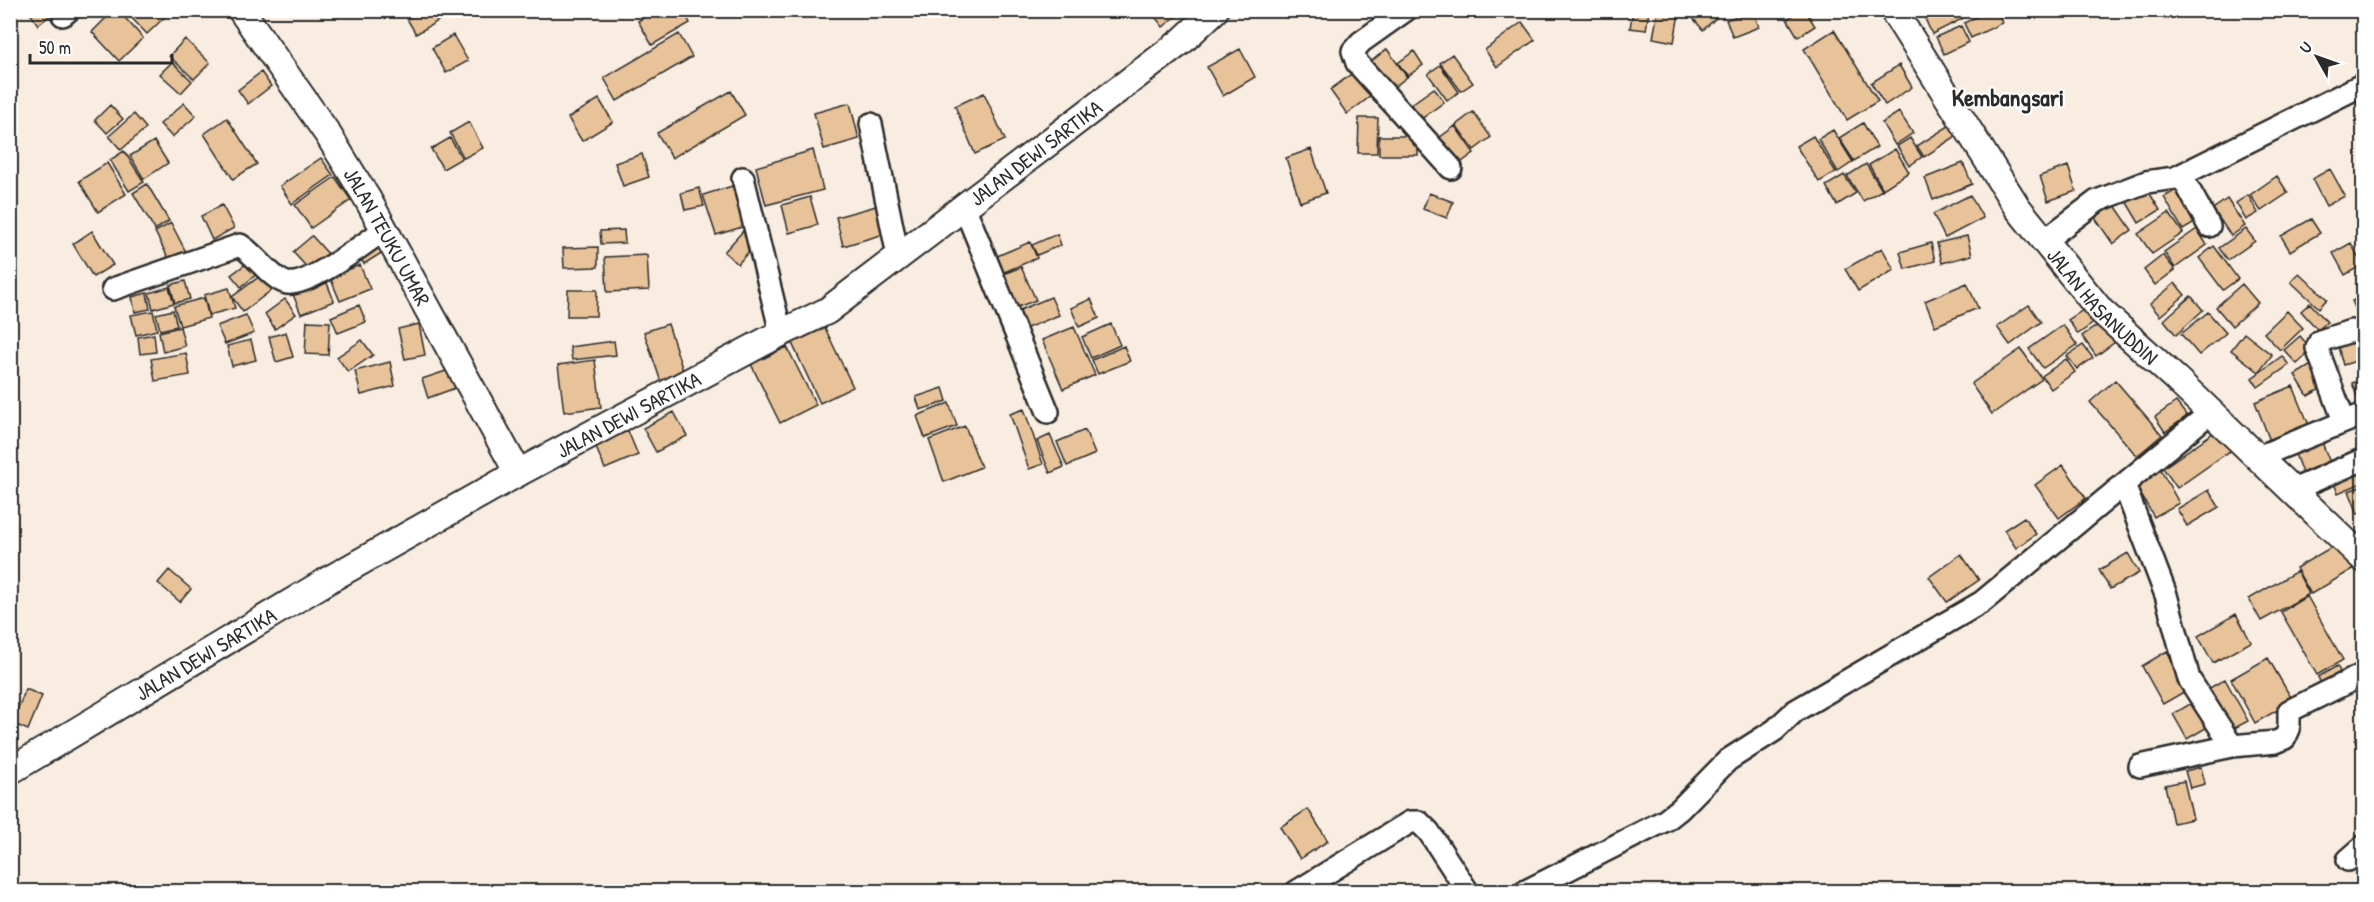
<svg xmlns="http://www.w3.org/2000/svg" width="2374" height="902" font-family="'Patrick Hand',sans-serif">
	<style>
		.building { fill: #e8c399; stroke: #2b2b2b; stroke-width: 1.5 }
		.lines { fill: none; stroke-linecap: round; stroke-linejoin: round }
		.minor-casing { stroke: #2b2b2b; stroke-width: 26 }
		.tertiary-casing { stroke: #2b2b2b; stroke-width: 30 }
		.minor { stroke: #fff; stroke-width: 21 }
		.tertiary { stroke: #fff; stroke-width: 26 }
		.labels { text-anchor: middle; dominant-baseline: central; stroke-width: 4.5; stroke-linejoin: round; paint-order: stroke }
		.street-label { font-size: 21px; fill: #2b2b2b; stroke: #fff }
		.quarter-label { font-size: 24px; font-weight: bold; fill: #2b2b2b; stroke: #fff }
	</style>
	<rect width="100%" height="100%" fill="#f8ede0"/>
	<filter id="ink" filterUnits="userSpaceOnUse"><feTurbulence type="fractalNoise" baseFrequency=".0167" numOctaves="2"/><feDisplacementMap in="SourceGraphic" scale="12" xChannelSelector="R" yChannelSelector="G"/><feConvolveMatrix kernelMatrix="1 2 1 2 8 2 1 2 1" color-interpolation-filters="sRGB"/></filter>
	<g filter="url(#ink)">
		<path class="building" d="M28 10H51L53 13 38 25Z
			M114 10H118L143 38 119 61 92 32Z
			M124 10H167L169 13 147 34Z
			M421 10H432L438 21 416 34 407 19Z
			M435 10H455L440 19Z
			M655 10H683L690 23 652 45 638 21Z
			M1150 10H1184L1163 27Z
			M1633 10H1649L1646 30 1630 28Z
			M1686 10H1710L1716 18 1703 30Z
			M1753 10 1759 27 1733 37 1726 20Z
			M1801 10H1805L1815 26 1798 37 1787 19Z
			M1921 10H1958L1962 19 1932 34Z
			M1990 10H1997L2002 23 1971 38 1964 23Z
			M2002 10H2019L2005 17Z
			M1658 11 1679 14 1674 42 1653 38Z
			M1522 22 1535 40 1497 67 1485 50Z
			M1961 26 1969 42 1944 54 1936 37Z
			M1834 30 1878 101 1847 120 1804 49Z
			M679 34 692 57 617 101 604 78Z
			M453 35 468 61 446 73 432 48Z
			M185 39 210 63 194 79 169 56Z
			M1240 49 1255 77 1223 96 1207 67Z
			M1387 49 1407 77 1389 91 1369 63Z
			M1414 51 1423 65 1408 76 1398 63Z
			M1452 54 1473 83 1461 91 1440 63Z
			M172 62 192 81 181 93 160 74Z
			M1440 65 1459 92 1447 100 1428 74Z
			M1899 65 1912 87 1885 105 1871 83Z
			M1358 69 1375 93 1347 114 1330 90Z
			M261 72 271 86 248 104 238 90Z
			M1434 88 1444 102 1416 123 1406 108Z
			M731 91 745 115 672 158 657 133Z
			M984 93 1005 140 975 154 955 106Z
			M599 99 613 122 582 141 568 118Z
			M184 103 196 116 172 137 160 124Z
			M850 103 859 139 824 149 814 113Z
			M110 105 123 119 107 133 95 120Z
			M1473 112 1491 137 1474 150 1456 125Z
			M1899 112 1913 133 1895 145 1882 123Z
			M134 114 146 128 121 150 109 136Z
			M227 118 257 164 233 179 204 134Z
			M1359 118H1378L1377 153H1358Z
			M469 122 483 148 464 158 450 133Z
			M1955 122 1961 133 1924 157 1917 146Z
			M1863 123 1877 147 1854 161 1839 138Z
			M1455 126 1474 153 1455 167 1435 141Z
			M1833 130 1853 162 1838 172 1818 139Z
			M1379 136H1418V155H1379Z
			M1813 136 1836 172 1819 182 1796 146Z
			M450 138 462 158 443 169 431 149Z
			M1910 138 1922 157 1909 166 1897 146Z
			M154 141 168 163 144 179 130 156Z
			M1311 149 1326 193 1300 202 1286 158Z
			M1895 149 1909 172 1883 189 1869 165Z
			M813 150 823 190 766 205 756 167Z
			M124 151 144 182 129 191 110 160Z
			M642 154 649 177 623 186 615 163Z
			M321 158 333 175 292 204 280 186Z
			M107 163 126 194 98 212 79 181Z
			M1963 163 1972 184 1933 200 1925 178Z
			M1866 164 1882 190 1863 201 1847 176Z
			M2068 166 2076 191 2048 201 2040 176Z
			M2330 169 2345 196 2326 206 2312 179Z
			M1844 175 1856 193 1837 205 1826 186Z
			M2277 176 2288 193 2261 211 2250 195Z
			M335 177 351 200 311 228 295 205Z
			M147 184 169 221 155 230 133 193Z
			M739 184 752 224 716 235 703 195Z
			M699 188 704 206 685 210 681 193Z
			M2147 189 2160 210 2139 223 2126 201Z
			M2178 189 2198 221 2183 230 2164 197Z
			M1429 193 1453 202 1447 218 1423 209Z
			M1970 195 1983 218 1945 238 1933 214Z
			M2248 195 2258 213 2246 220 2236 203Z
			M810 197 818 225 789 233 782 205Z
			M2227 199 2245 226 2231 236 2213 209Z
			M2114 204 2132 230 2113 244 2095 218Z
			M222 205 234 228 212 240 201 216Z
			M880 205 888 233 843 246 836 217Z
			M2169 213 2183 233 2152 254 2138 234Z
			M2311 219 2320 233 2290 251 2281 236Z
			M171 223 186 252 170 261 155 232Z
			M2197 229 2207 245 2175 268 2164 252Z
			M2246 229 2255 241 2228 260 2219 248Z
			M624 230 625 243 601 244 600 231Z
			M92 231 113 265 93 277 73 244Z
			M743 231 756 243 738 264 724 252Z
			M1057 234 1061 245 1037 255 1032 245Z
			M312 236 330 256 312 273 293 252Z
			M1967 236 1972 255 1942 263 1937 243Z
			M376 242 383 252 364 264 357 253Z
			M1030 242 1037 258 1002 273 995 257Z
			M1931 243 1935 261 1905 269 1900 252Z
			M2351 243 2362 265 2345 275 2333 253Z
			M2214 246 2238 279 2223 290 2199 258Z
			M598 247V267L564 268 563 248Z
			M1882 248 1894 270 1858 291 1845 269Z
			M647 255 649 290 607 292 605 257Z
			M2163 255 2175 270 2155 285 2144 270Z
			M254 258 263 269 241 287 231 275Z
			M360 265 370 289 340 301 330 277Z
			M1021 267 1036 300 1015 308 1001 275Z
			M268 270 278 285 243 312 232 297Z
			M2299 273 2327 299 2319 308 2291 282Z
			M325 278 334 301 301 314 292 292Z
			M185 281 190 299 175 303 170 285Z
			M1967 283 1978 308 1935 326 1925 301Z
			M2175 283 2185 295 2160 316 2150 304Z
			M2242 284 2258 303 2232 326 2216 307Z
			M169 287 174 303 153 309 149 293Z
			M229 288 235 308 209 315 204 295Z
			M568 290H597L596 316H567Z
			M147 293 150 309 135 312 132 297Z
			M2191 296 2203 310 2176 335 2164 320Z
			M2364 296V315L2359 317 2352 301Z
			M1051 297 1059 315 1022 330 1015 312Z
			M204 298 209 318 180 326 174 306Z
			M285 299 296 314 275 329 265 314Z
			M1091 299 1099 318 1079 327 1071 308Z
			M2310 303 2327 322 2318 330 2301 311Z
			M359 305 366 322 338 333 331 317Z
			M2029 305 2041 322 2010 345 1997 327Z
			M2089 306 2098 320 2078 334 2068 320Z
			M173 310 177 326 160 330 156 314Z
			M153 311 157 330 136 335 131 315Z
			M2287 311 2303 328 2280 350 2264 333Z
			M2208 312 2226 333 2199 355 2181 334Z
			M246 315 254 333 225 344 217 326Z
			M307 321 330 322 328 355 305 354Z
			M2101 323 2115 342 2096 356 2082 336Z
			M419 324 425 355 405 359 398 329Z
			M668 324 684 374 661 382 644 332Z
			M1111 324 1120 345 1091 358 1082 337Z
			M2063 325 2077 345 2043 368 2029 349Z
			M180 327 185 346 163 352 159 332Z
			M1074 327 1095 375 1063 389 1042 340Z
			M825 328 853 387 820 403 792 343Z
			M286 332 293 357 276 362 269 337Z
			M2244 333 2272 355 2259 372 2231 350Z
			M154 334 156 352 140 354 138 337Z
			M2300 336 2312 350 2297 364 2284 350Z
			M2356 337 2363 359 2343 365 2337 343Z
			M251 340 256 360 232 366 227 346Z
			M362 340 373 355 348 372 337 357Z
			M614 341 616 355 572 360 570 347Z
			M2083 345 2093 358 2077 369 2067 356Z
			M1124 346 1130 361 1098 374 1092 360Z
			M787 347 816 405 780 423 751 364Z
			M2021 349 2042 379 1992 414 1971 384Z
			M186 353 190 375 155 381 151 359Z
			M2282 356 2289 365 2258 387 2252 378Z
			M2066 359 2075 372 2051 389 2042 376Z
			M595 360 601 407 564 412 558 365Z
			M390 362 395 386 361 395 355 371Z
			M2313 364 2327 385 2308 396 2295 375Z
			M452 369 458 387 428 398 422 379Z
			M2364 379V401L2359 402 2352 383Z
			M2115 380 2162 435 2137 456 2090 402Z
			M2293 386 2311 430 2272 446 2255 402Z
			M943 388 947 401 920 410 916 397Z
			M2176 402 2187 416 2165 432 2155 417Z
			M949 403 957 426 925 438 917 416Z
			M1024 409 1043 464 1029 469 1010 414Z
			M674 412 687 436 656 452 643 428Z
			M965 426 981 467 944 482 929 440Z
			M2220 428 2234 448 2177 488 2163 468Z
			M1085 430 1095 454 1067 466 1057 442Z
			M628 431 638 455 605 469 595 445Z
			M1050 435 1064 467 1050 473 1037 441Z
			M2319 435 2333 470 2305 481 2292 446Z
			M2063 465 2086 498 2059 518 2035 485Z
			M2160 469 2179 503 2154 517 2135 484Z
			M2364 470V482L2338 493 2331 476Z
			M2364 485V512L2358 514 2349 491Z
			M2209 490 2219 507 2187 526 2177 509Z
			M2024 517 2036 534 2016 548 2004 530Z
			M2340 542 2355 568 2311 594 2296 568Z
			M2128 553 2139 573 2110 589 2099 570Z
			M1961 554 1979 580 1947 602 1929 577Z
			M169 570 191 589 180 602 158 583Z
			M2297 571 2309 594 2261 621 2249 599Z
			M2307 596 2343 660 2317 675 2281 612Z
			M2236 614 2251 642 2213 663 2198 636Z
			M2167 651 2189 689 2163 704 2142 666Z
			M2268 658 2293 701 2255 723 2231 679Z
			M2337 666 2342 675 2322 686 2318 677Z
			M2225 679 2248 721 2231 730 2208 689Z
			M26 689 42 696 28 730 12 723Z
			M2197 700 2211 725 2187 739 2173 714Z
			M2364 734V758L2354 739Z
			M2201 767 2205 784 2190 788 2185 771Z
			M2184 781 2193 819 2173 823 2165 785Z
			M1308 809 1328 841 1300 859 1280 827Z
			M2364 862V886L2355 865Z"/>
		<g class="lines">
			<g class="minor-casing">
				<path id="minor" d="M1406 10 1361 42 1353 51 1357 63 1451 168
					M63 15 69 10
					M871 124 898 256
					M2181 175 2209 226
					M743 178 781 333
					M964 206 1048 412
					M2044 241 2097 201 2146 182 2175 178 2364 84
					M113 289 240 245C255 254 272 280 287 283 308 287 365 243 384 230
					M2344 421 2317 348 2320 341 2351 331
					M2258 457 2364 414
					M2124 485 2166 595 2189 679 2232 746
					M2293 490 2364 459
					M2140 766 2232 746 2276 742 2285 738 2289 729V711L2364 674
					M2348 860 2364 846
					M1296 892 1410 822H1419L1429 832 1468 892
					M1524 892 1666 820 1680 809 1728 760 1775 730 1795 711 1982 602 2211 412"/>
			</g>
			<g class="tertiary-casing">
				<g id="tertiary">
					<path id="s1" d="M241 10 327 133 367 198 518 473"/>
					<path id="s2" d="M1893 10 2017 207 2100 310 2176 379 2364 559"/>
					<path id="s3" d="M10 771 330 579 518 473 781 333 827 311 1182 41 1215 10"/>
				</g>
			</g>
			<use href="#minor" class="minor"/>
			<use href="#tertiary" class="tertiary"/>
		</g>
	</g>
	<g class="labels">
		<g class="street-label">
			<text stroke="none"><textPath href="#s3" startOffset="1200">JALAN DEWI SARTIKA</textPath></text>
			<text stroke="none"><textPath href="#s1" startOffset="270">JALAN TEUKU UMAR</textPath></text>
			<text stroke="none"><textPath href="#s2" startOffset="364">JALAN HASANUDDIN</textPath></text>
			<text stroke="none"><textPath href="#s3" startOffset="714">JALAN DEWI SARTIKA</textPath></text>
			<text stroke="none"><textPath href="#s3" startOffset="228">JALAN DEWI SARTIKA</textPath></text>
		</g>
		<g class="quarter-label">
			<text x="2008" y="97">Kembangsari</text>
		</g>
	</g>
	<rect width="2374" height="902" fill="none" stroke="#fff" stroke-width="36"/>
	<rect x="18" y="18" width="2338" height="866" fill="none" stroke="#2b2b2b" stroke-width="2" filter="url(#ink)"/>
	<g transform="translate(2317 57) rotate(310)" stroke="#ffffff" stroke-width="4.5" paint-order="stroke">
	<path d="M0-4.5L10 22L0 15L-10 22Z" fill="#2b2b2b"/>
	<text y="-9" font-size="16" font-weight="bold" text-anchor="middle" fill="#2b2b2b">U</text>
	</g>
	<path d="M30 54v9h142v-9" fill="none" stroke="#2b2b2b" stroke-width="3"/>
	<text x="39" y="54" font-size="18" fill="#2b2b2b" stroke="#ffffff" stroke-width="4.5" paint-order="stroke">50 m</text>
</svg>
